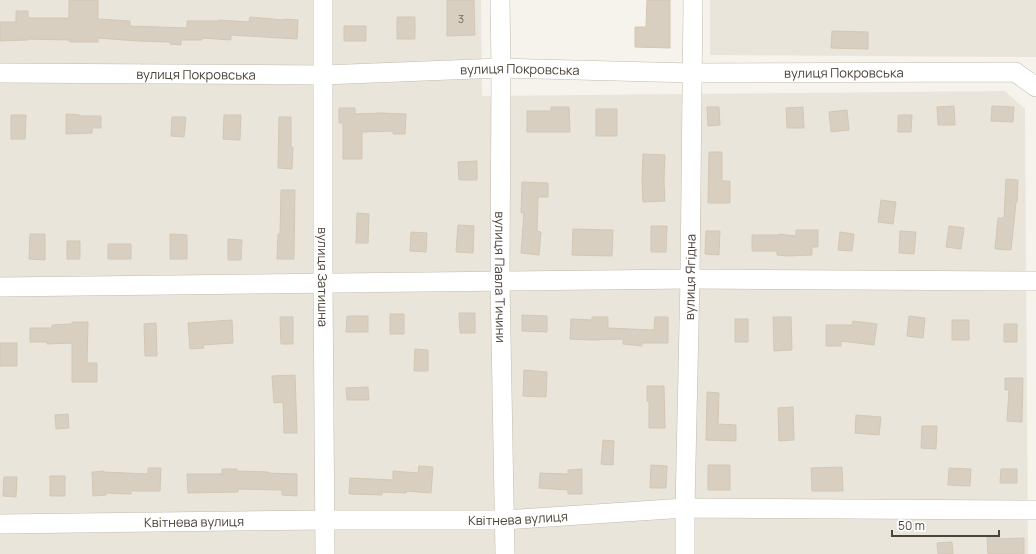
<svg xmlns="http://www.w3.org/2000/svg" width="1036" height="554" font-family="Manrope,sans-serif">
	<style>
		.residential { fill: #eae5da }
		.building { fill: #d8cfc1; stroke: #d3c7b4 }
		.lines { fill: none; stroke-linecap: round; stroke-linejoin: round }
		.minor-casing { stroke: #c2bbae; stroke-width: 20 }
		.minor { stroke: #fff; stroke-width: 19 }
		.labels { text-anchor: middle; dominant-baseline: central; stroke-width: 3; stroke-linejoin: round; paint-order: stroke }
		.number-label { font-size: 11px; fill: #6e675b }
		.street-label { font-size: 13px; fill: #4b4439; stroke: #fff }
	</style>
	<rect width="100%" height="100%" fill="#f6f3ec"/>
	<path class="residential" d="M0 0H481L482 96 1005 91 1025 109 1028 554H0Z
		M710 0H1036V57L710 55Z"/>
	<path class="building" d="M69 0H98V19L130 21V26L187 28V21H218V20L249 22 250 17 284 20 285 19 298 20 297 39 231 35V40L202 38V40H181V45L170 44V42L138 41 98 38V42H70L69 40 28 39V40L0 41V22H16V11H28V18H69Z
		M447 0H474L475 35 447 36Z
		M647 0H670V48L635 47V27H646Z
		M397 17H415V39H397Z
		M344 26H366V41H344Z
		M832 31 868 32V49L831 48Z
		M954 106 955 125H938L937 107Z
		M992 106 1014 107 1013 122 991 121Z
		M551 107H569L570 132H527V111H551Z
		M707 107H719L720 125 708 126Z
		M803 107 804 128H787L786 108Z
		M339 108H355V114L381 113 406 114 405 134H393V131L362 132V159H343V123H339Z
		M596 109H617V136H596Z
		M847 110 849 130 831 132 829 112Z
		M66 114 80 115V116H101V128H92V133L66 134Z
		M11 115H26L25 139H11Z
		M224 115H241L240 140 223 139Z
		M898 115H912L911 132H898Z
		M172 117H186L184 137 171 136Z
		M279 117H291V147H293L292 169 278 168Z
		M709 152H722V181H730V203H708Z
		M643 154 665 155 664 181 665 201 643 202 642 180Z
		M477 161V180H459L458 162Z
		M1006 179 1018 180 1017 202H1016L1011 250 995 249 998 218H1004Z
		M522 182 548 183V197H538L537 231 541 232 539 255 521 253 524 213H521Z
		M281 190H295L294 259H277L278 234H280Z
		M881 200 896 202 893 224 878 222Z
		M357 213 369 214 368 243H356Z
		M458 225 474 226 473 253 456 252Z
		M651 226H667L666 252H651Z
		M949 226 964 228 961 249 946 247Z
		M573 229 613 230 612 256 572 255Z
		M796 230H818V247H812V255L788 256 777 255V251H752V235H778L779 234 796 236Z
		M706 231H720L719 255 705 254Z
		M900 231 916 232 914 254 899 253Z
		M411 232 427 233 426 252 410 251Z
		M840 232 854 234 852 251 838 250Z
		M30 234H45V260L29 259Z
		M170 234 187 235V259H170Z
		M228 239 242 240 241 260H228Z
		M67 241H80V259H67Z
		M108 244H131V259H108Z
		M459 313H475V333H460Z
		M390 314H404V334H390Z
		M522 315 547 316V332L522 331Z
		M347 316H368V332H346Z
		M909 316 925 318 923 338 907 336Z
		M280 317H293V344H281Z
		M592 317H608V328L654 330 655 317H668V343H642V346L623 344V339L593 340 570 339 571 319 592 320Z
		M773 317H791L792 350 774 351Z
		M735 319H748V342H735Z
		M232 320 233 343 203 345 204 348 190 349 188 323Z
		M952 320H969V340H952Z
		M853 321 877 324 874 345 841 341V346H826V325H852Z
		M72 322H88L87 363H97V382H72V343L47 344V342H30V328H52V325L72 324Z
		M156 323 157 356H145L144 324Z
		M1004 324H1017V342H1004Z
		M0 343H17V366H0Z
		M415 349 428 350V371H414Z
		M524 370 547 372 546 397 523 396Z
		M295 375 297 433H284L283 402 274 403 272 376Z
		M1005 378H1023L1022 422 1007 421 1009 390H1005Z
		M647 386H664L665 428H649V401H647Z
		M368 387 369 400H347L346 388Z
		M707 392 719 393 718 424 736 425V441L706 440Z
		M793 407 794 440 779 441 778 408Z
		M68 414 69 428 56 429 55 415Z
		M856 415 881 417 879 435 855 433Z
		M922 426H937L936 449 921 448Z
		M603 440 614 441 613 465 601 464Z
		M651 465 667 466 666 488H650Z
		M708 465H730V490H708Z
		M419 466 433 467 431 493 406 491V493L382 492V495L349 494 350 478 393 480V471L418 473Z
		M842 467 843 491H812L811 468Z
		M148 468H161L160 491H131V494L106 493V495L93 496 92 472 104 471V472L148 474Z
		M949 468 971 469 970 486 948 485Z
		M222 469H237V471L269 472 268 473 297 474V496L282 495V490L238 489V492L188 493 187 474H222Z
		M582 469V494H568V490L539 488 540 473 568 474V470Z
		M1001 469H1017V483H1000Z
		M50 476H65V496H50Z
		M4 477H17L16 497 3 496Z
		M999 535V539L1024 538V554H988L987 536Z
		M952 542 953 554H938L937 543Z"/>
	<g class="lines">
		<g class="minor-casing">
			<g id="minor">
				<path id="s1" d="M323 0V283L325 554"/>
				<path id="s2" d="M500 0 501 68 500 281 505 554"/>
				<path id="s3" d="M0 73 323 75 501 68 692 73 1015 72 1036 87"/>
				<path d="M0 287 690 279 1036 281"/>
				<path id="s4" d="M0 524 325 520H505L685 508 1036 510"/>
				<path id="s5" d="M685 554V508L690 279 693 0"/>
			</g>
		</g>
		<use href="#minor" class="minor"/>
	</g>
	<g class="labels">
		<g class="number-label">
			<text x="461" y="18">3</text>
		</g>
		<g class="street-label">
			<text stroke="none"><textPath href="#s3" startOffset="520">вулиця Покровська</textPath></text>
			<text stroke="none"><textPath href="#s3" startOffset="844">вулиця Покровська</textPath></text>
			<text stroke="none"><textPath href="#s3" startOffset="196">вулиця Покровська</textPath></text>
			<text stroke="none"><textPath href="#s1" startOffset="277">вулиця Затишна</textPath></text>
			<text stroke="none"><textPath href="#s2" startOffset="277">вулиця Павла Тичини</textPath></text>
			<text stroke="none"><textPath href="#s5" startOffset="277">вулиця Ягідна</textPath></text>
			<text stroke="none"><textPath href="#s4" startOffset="518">Квітнева вулиця</textPath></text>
			<text stroke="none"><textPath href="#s4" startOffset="194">Квітнева вулиця</textPath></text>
		</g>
	</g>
	<path d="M892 530v6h107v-6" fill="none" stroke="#4b4439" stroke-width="2"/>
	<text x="898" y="530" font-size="12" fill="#4b4439" stroke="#ffffff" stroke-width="3" paint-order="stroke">50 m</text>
</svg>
